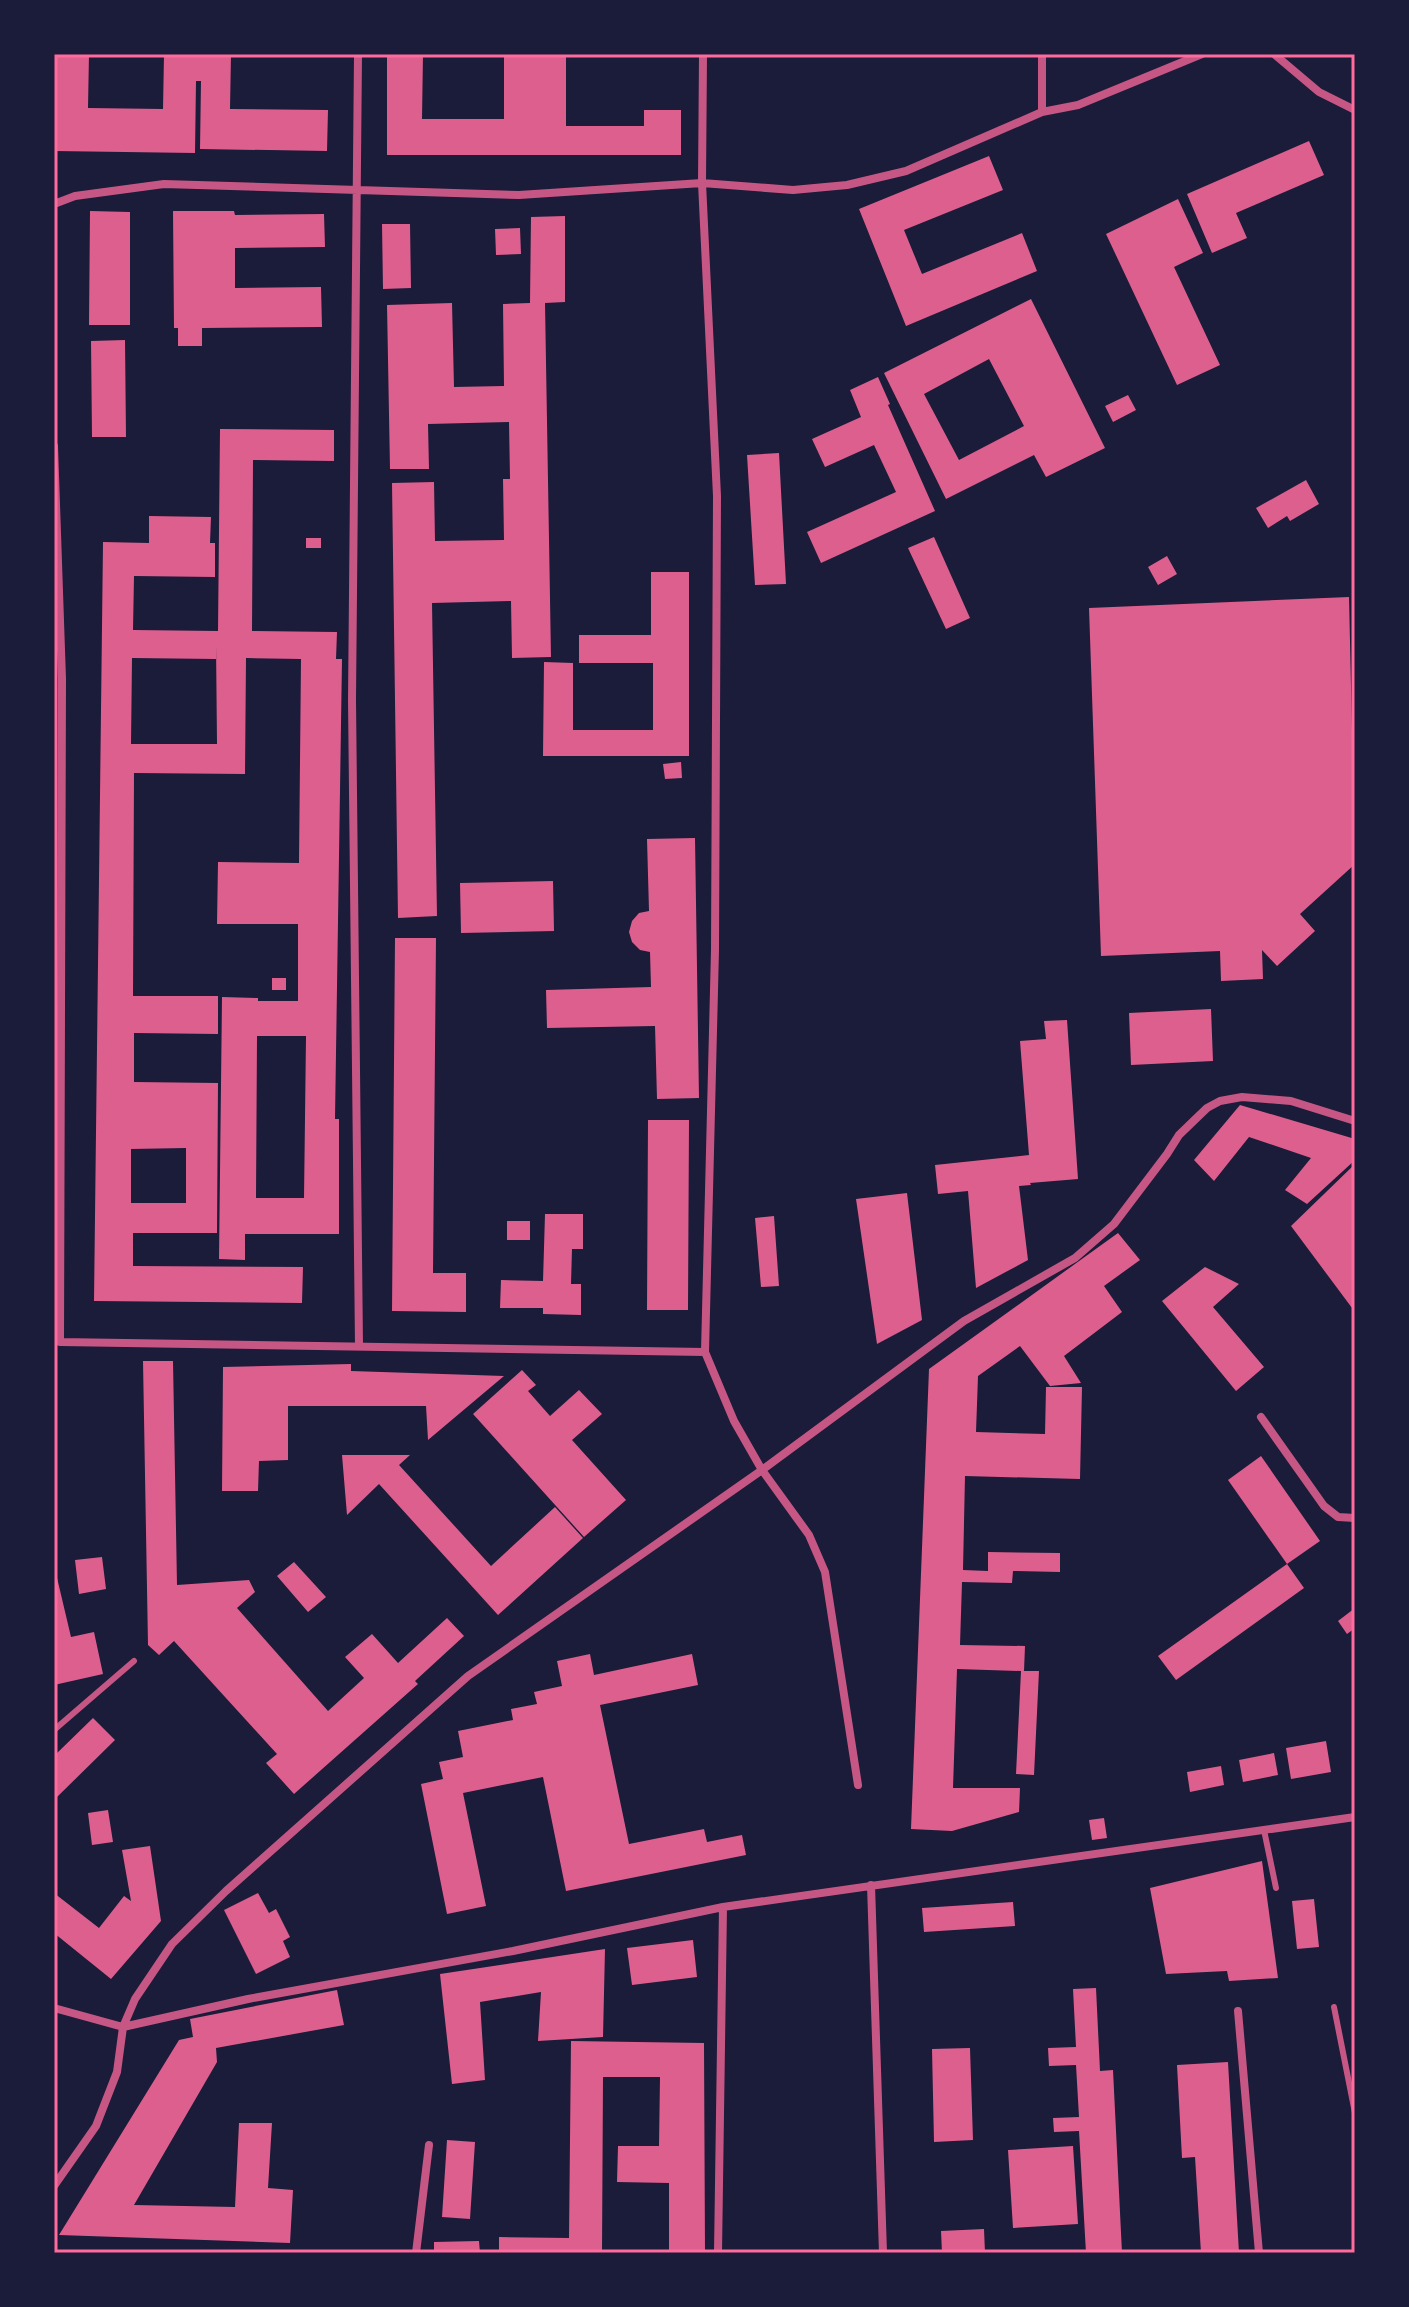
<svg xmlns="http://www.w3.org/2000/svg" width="1409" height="2307" font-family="'Noto Serif',serif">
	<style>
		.building { fill: #dd5f8e; fill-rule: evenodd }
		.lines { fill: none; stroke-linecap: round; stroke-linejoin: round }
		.service { stroke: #c65784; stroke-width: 6 }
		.minor { stroke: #c65784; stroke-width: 8 }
		.neatline { fill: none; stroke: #ff6b9d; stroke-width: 3 }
	</style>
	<rect width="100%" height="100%" fill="#1b1b3a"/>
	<path class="building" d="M54 54H89L88 108 163 109 164 54H231L230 109 328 110 327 151 200 149 201 81H196L195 153 54 151Z
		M387 54H423L422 119H504V54H566V126H644V110H681V155H387Z
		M1309 141 1324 175 1236 213 1247 238 1212 253 1187 194Z
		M989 156 1003 190 904 230 922 274 1022 233 1037 271 906 326 859 209Z
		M1178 199 1203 253 1174 267 1220 365 1177 385 1106 234Z
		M90 211 130 212V325H89Z
		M173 211H234L235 215 324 214 325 247 235 248V288L321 287 322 327 202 328V346H178V328H174Z
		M565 216V302L545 303 551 657 512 658 511 601 432 603 437 916 398 918 392 483 434 482 435 541 504 540 503 479H510L509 422 428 424 429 469H390L387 305 452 303 454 387 504 386 503 304 530 303 531 217Z
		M382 224H410L411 288 383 289Z
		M520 228 521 254 496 255 495 229Z
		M1031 299 1105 448 1046 477 1034 455 946 499 884 373ZM989 359 1024 426 959 460 924 394Z
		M125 340 126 437H92L91 341Z
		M878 377 890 404 888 405 935 511 821 563 807 532 896 492 874 445 825 467 812 439 861 417 850 390Z
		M1128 395 1136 410 1113 422 1105 406Z
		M220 429 334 430V461L253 460 252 631 337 632 336 659H342L335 1119H339V1234H245V1260L219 1259 222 997 258 998V1001H298V924H217L218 862 299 863 301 659 246 658 245 774 134 773 133 996H218V1034L134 1033V1082L218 1083 217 1233H133V1266L303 1267 302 1303 94 1301 103 542 149 543V516L211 517 210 543H215V577L134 576 133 630 218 631ZM216 644 217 744H131L132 658 216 659ZM257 1036H306L304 1198H256ZM186 1148V1203H131V1149Z
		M779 453 786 584 755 585 747 455Z
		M1306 480 1319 504 1290 521 1287 516 1268 528 1256 508Z
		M934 537 970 618 946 629 908 548Z
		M306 538H321V548H306Z
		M1167 556 1177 574 1158 585 1148 567Z
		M651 572H689V756H543L544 662 573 663V730H653V663H579V635H651Z
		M1349 597 1355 864 1300 914 1315 931 1277 966 1262 950 1263 979 1221 981 1220 951 1101 956 1089 608Z
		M681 762 682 778 665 779 663 764Z
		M695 838 699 1098 657 1099 655 1026 547 1028 546 990 651 987 650 952 640 950 632 942 629 932 632 921 639 913 649 911 647 839Z
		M553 881 554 931 461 933 460 883Z
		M395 938H436L433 1273H466V1312L392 1311Z
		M272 978H286V990H272Z
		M1211 1009 1213 1061 1131 1065 1129 1013Z
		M1067 1020 1078 1179 1030 1183 1031 1185 1019 1186 1028 1260 976 1288 968 1191 938 1194 935 1165 1029 1155 1020 1041 1046 1039 1044 1021Z
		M1240 1105 1355 1139V1160L1307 1204 1285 1190 1311 1158 1249 1137 1214 1181 1194 1160Z
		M648 1120H689L688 1310H647Z
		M1355 1164V1203L1353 1205 1355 1208V1312L1291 1226Z
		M907 1193 922 1320 877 1344 856 1199Z
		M545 1214H583V1249H572L571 1284H581V1315L543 1314V1308H500L501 1280 543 1281Z
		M774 1216 779 1286 761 1287 755 1218Z
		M507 1221H530V1240H507Z
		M1118 1233 1140 1260 1104 1286 1122 1312 1064 1356 1081 1383 1050 1386 1020 1346 978 1376 976 1432 1045 1434 1046 1387H1082L1080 1479 965 1476 963 1570 988 1571V1552L1060 1553V1572L1013 1571 1012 1583 962 1582 960 1645 1025 1646 1024 1671H1039L1034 1775 1016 1774 1021 1671 957 1669 953 1788H1020L1019 1812 952 1831 911 1829 929 1369Z
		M1205 1267 1239 1284 1213 1307 1264 1367 1236 1391 1162 1301Z
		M143 1361H173L177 1585 249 1580 255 1592 237 1608 328 1711 364 1678 345 1657 372 1634 398 1663 447 1618 464 1636 415 1681 418 1684 294 1794 266 1763 277 1754 174 1641 159 1655 148 1645Z
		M351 1364V1371L504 1376 428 1440 426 1406H288V1460L259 1461 258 1491H222L223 1367Z
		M522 1370 536 1385 528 1391 550 1416 579 1390 602 1414 572 1440 626 1500 584 1537 473 1414Z
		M342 1455H410L399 1465 491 1566 555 1507 583 1538 498 1615 379 1484 347 1515Z
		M1261 1456 1320 1541 1287 1564 1304 1588 1176 1680 1158 1656 1287 1564 1228 1480Z
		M102 1557 106 1589 79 1594 75 1560Z
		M294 1562 326 1597 308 1612 277 1576Z
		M54 1565 71 1637 94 1632 103 1674 54 1685Z
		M1355 1608V1628L1347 1634 1338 1621Z
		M590 1654 594 1675 692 1654 698 1685 600 1705 629 1844 704 1829 707 1842 742 1835 746 1855 566 1891 543 1777 463 1793 486 1906 447 1914 421 1784 443 1779 439 1762 463 1757 458 1731 513 1720 511 1709 537 1704 534 1692 562 1686 557 1661Z
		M93 1718 115 1740 54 1800V1756Z
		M1326 1741 1331 1772 1291 1779 1286 1748Z
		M1274 1753 1278 1775 1243 1782 1239 1760Z
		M1221 1766 1224 1785 1190 1792 1187 1772Z
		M108 1810 113 1842 92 1845 88 1813Z
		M1104 1818 1107 1838 1092 1840 1089 1820Z
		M150 1846 161 1921 111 1979 54 1933V1893L99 1928 124 1896 131 1901 122 1850Z
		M1262 1861 1278 1978 1229 1981 1227 1971 1166 1974 1150 1888Z
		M258 1893 269 1913 276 1909 290 1937 283 1941 290 1957 256 1974 224 1910Z
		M1314 1899 1319 1947 1297 1949 1292 1901Z
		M1013 1902 1015 1926 924 1932 922 1908Z
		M693 1940 697 1977 632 1985 627 1948Z
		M605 1949 603 2037 538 2041 541 1992 480 2002 485 2080 452 2084 440 1974Z
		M1096 1988 1100 2071 1113 2070 1122 2253H1086L1079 2131 1054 2132 1053 2118 1079 2117 1076 2065 1049 2066 1048 2048 1076 2047 1073 1989Z
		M337 1990 344 2025 216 2048 217 2062 134 2205 235 2207 239 2123H272L268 2188 293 2190 290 2243 59 2235 179 2040 193 2037 190 2019Z
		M571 2041 704 2043 705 2253H669V2183L617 2182 618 2146H659L660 2077H603L602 2253H499V2237L569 2238Z
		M970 2048 973 2140 934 2142 932 2049Z
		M1228 2062 1239 2253H1201L1195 2157 1182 2158 1177 2065Z
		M447 2140 475 2142 470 2219 442 2217Z
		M1073 2146 1078 2224 1013 2228 1008 2150Z
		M984 2229 985 2253H942L941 2231Z
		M479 2241 480 2253H434V2242Z"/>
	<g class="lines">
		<path class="service" d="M54 1730 134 1661
			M1264 1830 1276 1888
			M1334 2007 1355 2113"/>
		<path class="minor" d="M358 54 352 700 359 1346
			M1274 54 1319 92 1355 110
			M1042 112V54
			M54 204 75 196 164 184 519 195 702 183 793 190 847 185 906 171 1042 112 1078 105 1202 54
			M54 446 62 679 60 1342 705 1352 715 950 717 496 702 183 703 54
			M705 1352 734 1421 762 1470 809 1535 825 1572 858 1785
			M1261 1417 1324 1506 1338 1517 1355 1518
			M871 1885 883 2253
			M54 2008 123 2027 248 1999 513 1951 723 1907 1355 1817
			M1238 2011 1259 2253
			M54 2186 96 2126 117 2072 123 2027 135 1999 172 1944 226 1891 468 1676 762 1470 964 1321 1075 1258 1114 1224 1167 1154 1179 1135 1207 1108 1220 1101 1242 1097 1291 1101 1355 1121
			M416 2253 429 2145
			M718 2253 723 1907"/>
	</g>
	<rect width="1409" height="2307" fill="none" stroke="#1b1b3a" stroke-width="112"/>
	<rect x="56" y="56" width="1297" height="2195" class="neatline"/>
</svg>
